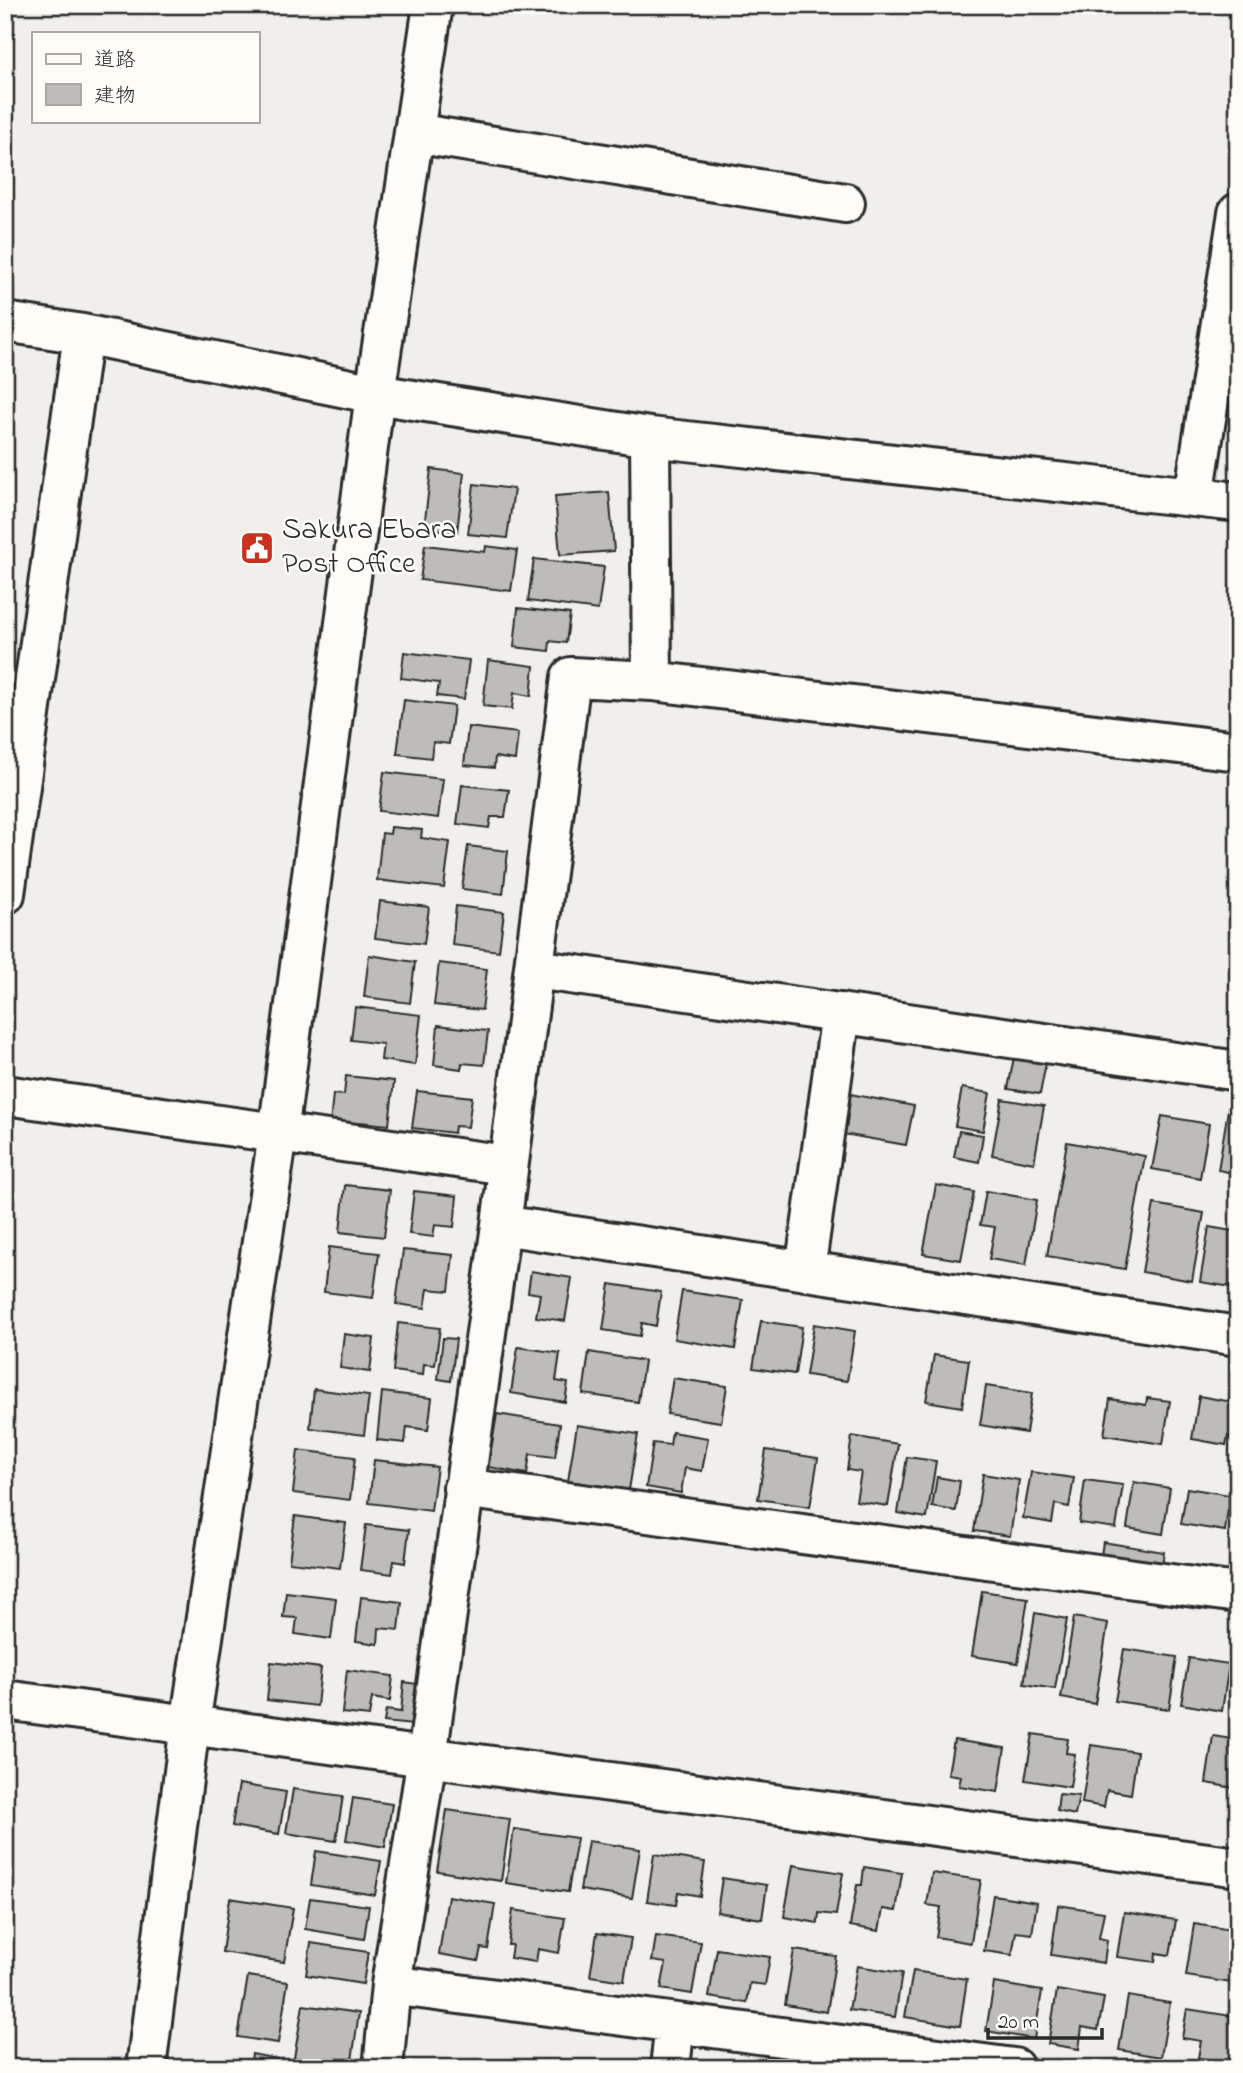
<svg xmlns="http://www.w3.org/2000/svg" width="1243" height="2073" font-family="'Indie Flower','Klee One',sans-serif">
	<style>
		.building { fill: #bdbcb8; stroke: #2b2b2b; stroke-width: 2 }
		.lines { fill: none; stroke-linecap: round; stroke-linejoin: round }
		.street-casing { stroke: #2b2b2b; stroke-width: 44 }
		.secondary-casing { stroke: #2b2b2b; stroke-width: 44 }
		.street { stroke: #fdfcf7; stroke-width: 38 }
		.secondary { stroke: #fdfcf7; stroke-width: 38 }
		.labels { text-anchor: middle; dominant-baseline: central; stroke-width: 5; stroke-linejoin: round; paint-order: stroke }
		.poi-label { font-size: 30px; fill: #2b2b2b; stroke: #fdfcf7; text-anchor: start }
	</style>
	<rect width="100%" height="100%" fill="#f0efeb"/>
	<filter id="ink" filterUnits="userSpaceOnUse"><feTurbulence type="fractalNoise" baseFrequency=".0143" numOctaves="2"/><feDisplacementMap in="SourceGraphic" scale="14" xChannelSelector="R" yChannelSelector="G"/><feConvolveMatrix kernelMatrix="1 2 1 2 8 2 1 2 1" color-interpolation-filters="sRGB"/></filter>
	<g filter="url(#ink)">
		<path class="building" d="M431 469 464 473 457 532 424 528Z
			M474 484 514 489 507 538 468 534Z
			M609 492 614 551 560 555 555 496Z
			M425 545 485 552 486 546 517 550 511 591 420 580Z
			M534 559 604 567 598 610 528 601Z
			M518 608 570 614 566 643 550 641 549 651 514 647Z
			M404 652 469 660 464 699 437 696 439 683 401 678Z
			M488 660 534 666 531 696 514 693 512 709 483 706Z
			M404 700 454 706 449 744 433 742 431 758 397 754Z
			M468 727 518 733 515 760 495 757 494 768 464 765Z
			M384 772 443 779 438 818 379 811Z
			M462 785 509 790 505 817H491L489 828 457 824Z
			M391 827 422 830 421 838 450 842 444 888 377 880 382 833 390 834Z
			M468 846 508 851 503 894 462 889Z
			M380 901 429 907 424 944 375 938Z
			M456 906 504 912 499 951 452 945Z
			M369 955 415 962 410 1003 364 997Z
			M439 963 487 969 482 1010 434 1005Z
			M355 1007 421 1015 415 1065 381 1060 383 1044 351 1040Z
			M438 1025 488 1031 484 1065 462 1063 461 1069 434 1065Z
			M1014 1057 1046 1063 1040 1094 1008 1089Z
			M346 1076 394 1081 389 1125 360 1122 359 1128 330 1125 333 1094 344 1095Z
			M962 1088 990 1093 983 1131 955 1126Z
			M417 1091 472 1097 468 1127 455 1126 454 1133 412 1128Z
			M850 1094 914 1106 906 1145 843 1134Z
			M1230 1098 1238 1099V1174L1218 1170Z
			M1002 1099 1044 1106 1034 1163 992 1155Z
			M1162 1116 1209 1124 1200 1178 1152 1169Z
			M959 1131 983 1135 979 1162 954 1157Z
			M1067 1142 1145 1156 1125 1269 1047 1256Z
			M345 1185 390 1190 384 1237 340 1232Z
			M936 1185 974 1192 961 1260 923 1254Z
			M414 1191 457 1196 454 1227 435 1225 433 1237 409 1234Z
			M986 1191 1037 1200 1026 1265 989 1259 995 1227 980 1225Z
			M1154 1204 1204 1213 1192 1281 1142 1272Z
			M1209 1227 1238 1232V1288L1200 1282Z
			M329 1247 379 1253 373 1298 324 1292Z
			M403 1250 453 1255 449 1291 428 1289 425 1308 396 1304Z
			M531 1271 572 1278 565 1321 536 1317 540 1294 528 1292Z
			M610 1284 661 1292 656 1326 642 1323 640 1336 603 1330Z
			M682 1291 743 1300 735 1349 674 1339Z
			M761 1321 802 1327 795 1374 753 1368Z
			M398 1323 440 1328 435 1365 424 1364 423 1375 393 1371Z
			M814 1324 855 1331 847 1381 806 1375Z
			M344 1334 374 1338 370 1372 340 1368Z
			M443 1338 456 1339 451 1381 438 1379Z
			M518 1347 560 1353 556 1381 568 1383 565 1402 511 1393Z
			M589 1352 644 1361 638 1402 583 1394Z
			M934 1355 969 1360 962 1407 926 1401Z
			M673 1378 727 1386 721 1422 667 1414Z
			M986 1386 1032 1393 1026 1433 980 1425Z
			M314 1389 369 1396 364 1435 310 1428Z
			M382 1392 432 1398 428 1430 407 1427 405 1443 377 1440Z
			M1199 1396 1238 1403V1438L1228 1436 1226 1445 1192 1439Z
			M1147 1398 1170 1401 1163 1444 1104 1435 1110 1399 1146 1405Z
			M497 1414 560 1424 555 1457 530 1454 527 1474 488 1467Z
			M577 1425 638 1434 629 1490 568 1481Z
			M672 1432 708 1438 702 1471 685 1468 681 1493 646 1487 653 1443 670 1445Z
			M852 1436 898 1444 888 1506 856 1501 861 1472 847 1470Z
			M298 1450 355 1457 350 1500 293 1493Z
			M766 1450 818 1458 810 1507 758 1499Z
			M907 1457 936 1461 927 1518 898 1513Z
			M374 1460 437 1467 431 1511 369 1503Z
			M1031 1472 1074 1478 1069 1507 1055 1504 1052 1523 1023 1518Z
			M983 1474 1019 1480 1010 1536 974 1531Z
			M937 1477 960 1481 956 1511 932 1507Z
			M1085 1480 1123 1485 1116 1528 1079 1523Z
			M1134 1482 1170 1488 1163 1534 1127 1528Z
			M1187 1488 1230 1495 1225 1531 1181 1524Z
			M295 1516 346 1523 340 1568 289 1562Z
			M366 1525 409 1530 405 1563 394 1561 392 1574 360 1570Z
			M1103 1542 1164 1552 1161 1572 1100 1562Z
			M982 1591 1028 1598 1018 1663 972 1656Z
			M286 1592 336 1598 331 1639 295 1634 297 1618 283 1617Z
			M361 1597 402 1602 399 1630 379 1628 378 1644 356 1641Z
			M1035 1613 1067 1619 1055 1689 1024 1684Z
			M1074 1617 1108 1623 1095 1704 1061 1698Z
			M1124 1649 1177 1657 1169 1709 1115 1701Z
			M1189 1658 1229 1664 1222 1711 1181 1704Z
			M271 1662 321 1668 317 1706 267 1700Z
			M347 1670 393 1676 390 1701 372 1698 369 1716 342 1713Z
			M404 1682 417 1684 413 1725 384 1722 386 1710 401 1712Z
			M1033 1734 1068 1739 1066 1753 1075 1754 1070 1787 1025 1780Z
			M1213 1736 1238 1740V1767L1234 1788 1206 1783Z
			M954 1740 1005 1748 998 1792 959 1786 961 1776 948 1774Z
			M1091 1745 1137 1752 1131 1794 1107 1790 1104 1807 1082 1803Z
			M239 1784 286 1792 279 1834 232 1826Z
			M293 1789 343 1796 336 1841 286 1833Z
			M1059 1794 1079 1796 1075 1815 1057 1811Z
			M353 1798 392 1804 385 1847 346 1840Z
			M447 1810 510 1819 501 1881 437 1871Z
			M514 1829 577 1838 568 1892 506 1883Z
			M588 1841 640 1849 632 1898 580 1890Z
			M316 1851 381 1861 375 1895 311 1885Z
			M654 1854 705 1862 700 1896 678 1892 676 1905 647 1901Z
			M793 1865 843 1873 836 1915 819 1913 818 1923 784 1917Z
			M864 1867 902 1873 896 1911 883 1909 879 1931 850 1926 857 1885H862Z
			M932 1873 981 1880 971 1943 936 1937 941 1907 927 1905Z
			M722 1878 767 1885 762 1919 717 1912Z
			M993 1895 1037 1902 1032 1934 1016 1932 1012 1955 984 1951Z
			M448 1896 495 1904 488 1949 481 1948 478 1961 439 1954Z
			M230 1898 293 1908 284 1962 222 1952Z
			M310 1898 369 1906 364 1939 305 1929Z
			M1058 1905 1104 1912 1099 1938 1107 1940 1104 1963 1051 1955Z
			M513 1910 565 1918 559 1953 538 1949 536 1962 510 1958 512 1945H508Z
			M1124 1912 1176 1920 1170 1955 1156 1953 1155 1962 1117 1957Z
			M1194 1924 1238 1931V1984L1186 1976Z
			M597 1933 631 1938 624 1981 590 1976Z
			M656 1936 701 1942 692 1994 661 1989 666 1963 652 1961Z
			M311 1943 368 1952 363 1984 306 1975Z
			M717 1949 770 1957 765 1985 750 1983 747 2003 709 1997Z
			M794 1950 836 1956 827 2012 785 2005Z
			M857 1966 902 1973 895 2017 849 2010Z
			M913 1971 967 1979 960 2026 905 2017Z
			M248 1976 288 1982 278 2043 238 2037Z
			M994 1983 1042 1991 1034 2039 986 2031Z
			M1057 1990 1104 1998 1098 2030 1082 2027 1079 2049 1048 2044Z
			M1128 1996 1170 2003 1161 2057 1119 2050Z
			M303 2005 359 2013 351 2067 294 2058Z
			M1187 2009 1238 2017 1231 2063 1198 2058 1201 2041 1182 2038Z
			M252 2054 278 2059 277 2068H250Z"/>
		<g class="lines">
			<g class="street-casing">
				<path id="street" d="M414 133 845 203
					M5 322 83 334 375 394 650 437 652 681 571 677 501 1225 427 1757 391 1985 383 2068
					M650 437 1238 502
					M1194 496 1238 213
					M652 681 1238 751
					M5 894 83 334
					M535 969 1238 1071
					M5 1095 507 1165
					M501 1225 1238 1336
					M805 1271 841 1013
					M463 1488 1238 1593
					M391 1985 1014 2068
					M670 2068 675 2023"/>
			</g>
			<g class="secondary-casing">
				<path id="secondary" d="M5 1700 1238 1867
					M146 2068 190 1725 278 1134 375 394 433 5"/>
			</g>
			<use href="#street" class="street"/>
			<use href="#secondary" class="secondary"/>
		</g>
	</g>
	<defs>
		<g id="civic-square" transform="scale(1.75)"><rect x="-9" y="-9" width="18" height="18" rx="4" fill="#c8321e" stroke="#fdfcf7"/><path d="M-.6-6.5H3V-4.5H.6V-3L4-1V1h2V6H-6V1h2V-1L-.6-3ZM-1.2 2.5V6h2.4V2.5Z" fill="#fff"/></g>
	</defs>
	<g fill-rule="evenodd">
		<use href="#civic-square" x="257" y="548"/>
	</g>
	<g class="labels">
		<g class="poi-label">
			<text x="282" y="531">Sakura Ebara<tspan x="282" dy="34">Post Office</tspan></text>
		</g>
	</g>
	<rect width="1243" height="2073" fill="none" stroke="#fdfcf7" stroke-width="28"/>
	<rect x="14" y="14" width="1215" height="2045" fill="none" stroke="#2b2b2b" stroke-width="2.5" filter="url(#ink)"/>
	<rect x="32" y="32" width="228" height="91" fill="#fdfcf7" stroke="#a9a8a5" stroke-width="2"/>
	<rect x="46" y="54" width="35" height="10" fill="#fdfcf7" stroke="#a9a8a5" stroke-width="2"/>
	<text x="94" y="66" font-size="21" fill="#2b2b2b">道路</text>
	<rect x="46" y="84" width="35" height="21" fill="#bdbcb8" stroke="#a9a8a5" stroke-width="2"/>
	<text x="94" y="102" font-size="21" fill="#2b2b2b">建物</text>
	<path d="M988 2028v10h114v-10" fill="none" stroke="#2b2b2b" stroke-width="3.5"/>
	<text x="998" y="2028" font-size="21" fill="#2b2b2b" stroke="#fdfcf7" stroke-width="5" paint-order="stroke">20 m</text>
</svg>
